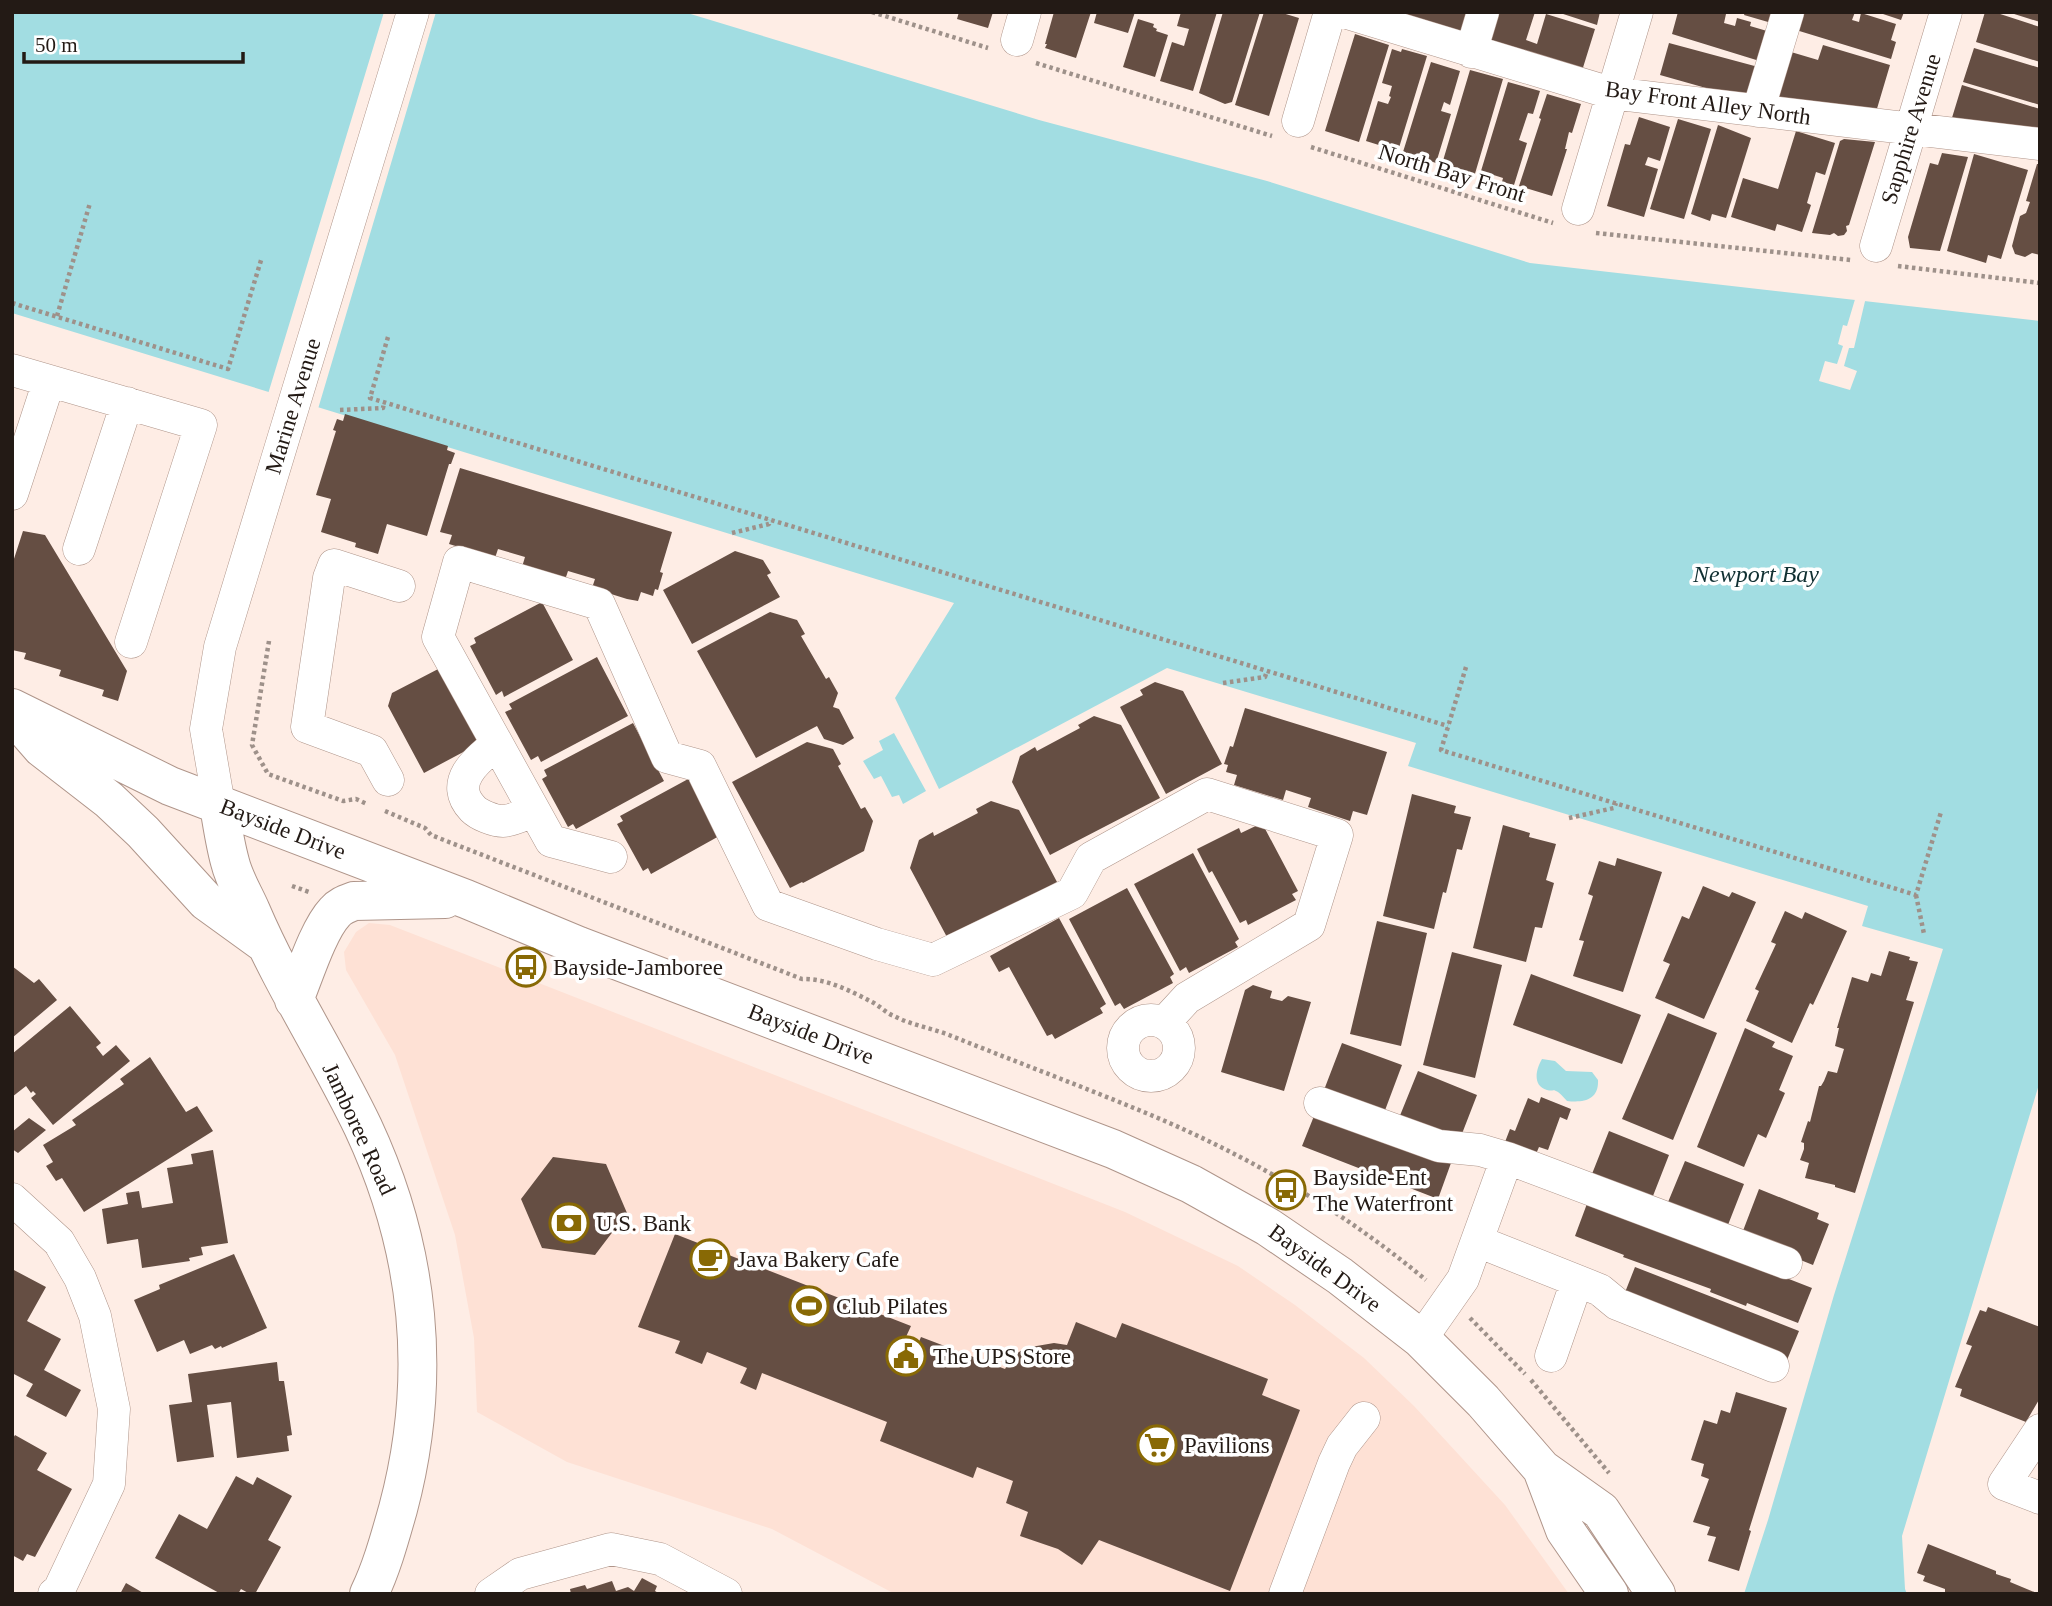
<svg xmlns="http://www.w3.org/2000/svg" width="2052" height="1606" font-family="'Times New Roman',serif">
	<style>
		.built { fill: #fee1d5 }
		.water { fill: #a2dde2 }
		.pier { fill: #feede5 }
		.building { fill: #654e43 }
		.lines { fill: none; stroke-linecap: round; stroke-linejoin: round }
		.minor-casing { stroke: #af958a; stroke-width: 33 }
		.major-casing { stroke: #af958a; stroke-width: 40 }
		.path { stroke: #9e918a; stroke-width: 4.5; stroke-dasharray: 3.5 3.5; stroke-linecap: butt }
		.minor { stroke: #fff; stroke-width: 32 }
		.major { stroke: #fff; stroke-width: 38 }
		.labels { text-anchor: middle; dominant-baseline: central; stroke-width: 7; stroke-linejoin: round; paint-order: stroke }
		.street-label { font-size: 23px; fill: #231a15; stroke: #fff }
		.poi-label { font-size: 23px; fill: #231a15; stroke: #fff; text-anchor: start }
		.water-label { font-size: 24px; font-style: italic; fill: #113032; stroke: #fff }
	</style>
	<rect width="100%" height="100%" fill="#feede5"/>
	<path class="built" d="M369 923 390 925 1036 1177 1125 1212 1238 1266 1295 1305 1364 1358 1414 1406 1505 1505 1569 1594H895L772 1529 567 1462 477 1412 474 1338 455 1235 395 1055 346 970 344 952 356 932Z"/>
	<path class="water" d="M12 12H684L1039 120 1267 181 1530 263 2040 321V1081L1902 1536 1905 1589 1907 1594H1744L1768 1520 1834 1295 1943 949 1862 926 1868 906 1408 766 1416 743 1167 668 939 789 895 698 954 603 12 313Z
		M894 733 926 791 903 804 899 795 892 797 881 776 874 779 863 761 883 750 879 741Z
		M1542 1059 1555 1061 1566 1071 1592 1072 1598 1080C1599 1100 1584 1103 1567 1101 1566 1100 1560 1093 1558 1092 1552 1088 1554 1092 1547 1090 1532 1086 1536 1069 1542 1059Z"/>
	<path class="pier" d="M384 12H436L318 409 268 394Z
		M1856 296 1866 297 1854 348H1849L1844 366 1857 371 1850 390 1819 381 1825 361 1837 364 1843 346 1838 344 1843 325 1847 326Z"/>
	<path class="building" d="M959 12H993L988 28 957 19Z
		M1054 12H1091L1076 58 1045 48 1047 44H1045Z
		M1097 12H1135L1128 33 1094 23Z
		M1181 12H1217L1193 91 1160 81 1172 42 1184 46 1189 29 1177 26Z
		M1223 12H1260L1232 102 1225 104 1199 93Z
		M1264 12H1279L1299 18 1269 116 1235 105Z
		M1395 12H1472L1463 41Z
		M1496 12H1535L1526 40 1537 44 1546 14 1595 29 1581 74 1486 45Z
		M1557 12H1600L1597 25Z
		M1678 12H1721L1726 14 1724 23 1735 26 1737 18 1751 22 1750 26 1767 31 1766 63 1672 34Z
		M1745 12H1779L1775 24 1744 15Z
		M1802 12H1855L1852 20 1859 22 1861 13 1896 24 1891 40 1896 42 1891 59 1796 30Z
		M1877 12H1904L1901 20Z
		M1985 12H1994L2040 27V62L1976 42Z
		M2011 12H2040V22L2011 13Z
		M1138 19 1154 24 1153 27 1157 29 1156 31 1168 35 1155 77 1123 67Z
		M1355 34 1389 45 1359 142 1325 131Z
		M1669 43 1762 68 1752 101 1660 75Z
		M1823 45 1890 65 1876 112 1777 98 1791 52 1818 60Z
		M1974 48 2040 68V105L1963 82Z
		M1392 49 1401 52 1402 49 1427 56 1398 151 1366 141 1378 101 1388 104 1391 97 1389 96 1392 86 1382 83Z
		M1431 62 1460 71 1450 105 1444 102 1441 111 1451 114 1436 163 1430 161 1429 164 1406 157 1407 153 1403 152Z
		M1470 70 1503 79 1474 177 1453 171 1454 168 1442 164Z
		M1508 82 1540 91 1533 114 1528 113 1519 140 1527 143 1514 185 1502 182 1503 178 1481 171Z
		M1962 85 2040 109V135L1951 121Z
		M1547 94 1581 104 1572 133 1569 132 1565 149H1567L1552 196 1519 186 1541 119 1539 118Z
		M1639 117 1670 127 1660 161 1648 157 1645 165 1658 169 1644 217 1607 206 1625 144 1630 145Z
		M1678 119 1711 129 1684 219 1650 209Z
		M1718 125 1751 138 1726 218 1712 214 1710 221 1691 214Z
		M1796 131 1835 143 1825 175 1816 172 1807 203 1811 205 1802 232 1777 224 1775 231 1731 217 1743 178 1778 189Z
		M1844 139 1875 142 1849 225 1846 226 1847 231 1844 235 1838 236 1834 233 1830 235 1812 233 1840 141Z
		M1942 153 1968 157 1940 251 1910 248 1908 237 1930 163 1938 165Z
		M1974 154 2028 170 2001 259 1988 255 1986 263 1947 251Z
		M2037 164H2040V255L2032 253 2025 257 2015 254 2012 246 2020 216 2026 213 2030 202 2026 201Z
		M345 414 448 446 447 450 455 453 451 464H449L427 536 387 524 378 554 355 547 356 543 321 532 331 499 316 495 336 431 333 430 337 419 343 421Z
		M460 468 672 532 660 572 663 573 658 590 655 589 653 596 641 592 638 601 627 599 592 588 595 579 568 571 565 580 522 567 525 557 498 549 495 558 449 544 452 535 440 532Z
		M23 531 45 535 127 671 118 701 102 696 104 690 59 676 61 670 24 659 26 653 12 650V565Z
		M735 551 763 560 771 573 767 575 780 597 692 644 663 590Z
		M542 602 573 660 504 697 502 691 496 695 470 646 476 643 474 638Z
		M770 612 797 620 805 634 801 636 826 679 829 677 838 693 833 707 839 709 854 738 843 745 824 739 817 726 756 758 697 651Z
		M597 657 628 716 541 762 538 756 531 760 505 712 512 709 509 704Z
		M442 667 482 742 424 773 388 706 392 693Z
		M1155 682 1183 691 1222 764 1166 794 1120 707 1143 695 1140 690Z
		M1245 708 1387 752 1367 815 1353 811 1350 821 1308 807 1311 798 1286 790 1283 800 1234 785 1237 775 1226 772 1228 765 1224 764 1230 746 1233 747Z
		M1094 716 1121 725 1160 798 1050 855 1012 782 1020 756 1035 747 1037 751 1080 728 1078 725Z
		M633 723 664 781 576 829 573 824 568 827 542 779 547 776 544 770Z
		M807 742 833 749 841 764 838 766 861 809 865 807 873 821 864 851 803 883 802 882 790 888 732 782Z
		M690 778 721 835 651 874 648 868 643 871 617 824 623 821 620 816Z
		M1412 794 1456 806 1454 813 1471 817 1462 850 1457 849 1446 893 1443 892 1434 929 1383 916Z
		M991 801 1019 810 1057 882 948 939 910 868 919 840 933 832 934 836 978 813 976 809Z
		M1262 823 1298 891 1292 894 1296 900 1248 925 1246 920 1240 923 1212 871 1209 873 1197 849 1239 828 1241 833Z
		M1503 825 1530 833 1529 837 1556 844 1546 880 1554 883 1542 928 1535 927 1526 962 1473 948Z
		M1193 853 1239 939 1235 942 1238 947 1189 973 1186 967 1180 971 1134 884Z
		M1617 858 1662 872 1623 992 1573 976 1584 941 1579 940 1593 896 1588 894 1599 861 1615 866Z
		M1703 886 1729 897 1732 892 1756 902 1704 1019 1655 998 1670 964 1663 961 1682 916 1689 919Z
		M1127 888 1174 974 1170 977 1173 983 1124 1009 1120 1003 1115 1006 1069 919Z
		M1785 911 1802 919 1805 912 1847 931 1813 1005 1810 1003 1792 1043 1746 1021 1759 991 1755 989 1776 944 1771 942Z
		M1059 918 1106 1004 1100 1008 1103 1013 1055 1039 1052 1034 1047 1036 1009 967 999 972 990 956Z
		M1377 921 1427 933 1401 1046 1350 1034Z
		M1889 951 1910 957 1909 960 1918 962 1906 1000 1914 1002 1855 1193 1835 1187V1185L1805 1178 1809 1163 1800 1160 1804 1149V1143L1801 1142 1808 1121 1810 1122 1819 1086H1821L1824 1081 1828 1071 1837 1073 1844 1049 1835 1046 1839 1028H1837L1852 977 1868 982 1871 973 1881 976Z
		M1452 952 1502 965 1475 1078 1423 1065Z
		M12 966 34 983 39 979 57 1000 12 1038Z
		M1531 974 1641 1015 1622 1064 1513 1025Z
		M1253 985 1272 991 1270 998 1282 1001 1288 996 1311 1002 1284 1091 1221 1072 1245 990Z
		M70 1006 101 1043 96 1047 103 1056 116 1045 130 1061 53 1125 31 1098 36 1094 33 1091 31 1093 26 1086 12 1097V1054Z
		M1668 1013 1717 1033 1673 1140 1622 1119Z
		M1745 1028 1775 1042 1772 1047 1793 1056 1779 1090 1785 1093 1766 1138 1758 1134 1744 1167 1697 1147Z
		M1342 1043 1402 1065 1384 1113 1324 1090Z
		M150 1057 186 1112 197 1106 213 1131 84 1212 62 1178 56 1181 46 1166 53 1162 43 1145 76 1125 72 1120 124 1084 120 1079Z
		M1418 1071 1477 1095 1458 1144 1399 1118Z
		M1541 1097 1571 1109 1567 1120 1560 1117 1548 1150 1539 1147 1536 1154 1505 1142 1510 1129 1515 1131 1528 1098 1539 1103Z
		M1316 1111 1451 1163 1438 1199 1302 1146Z
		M29 1118 46 1130 18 1153 12 1149V1132Z
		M1609 1131 1669 1155 1651 1201 1590 1179Z
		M213 1150 228 1243 201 1247 203 1255 189 1258 190 1261 142 1268 138 1239 107 1244 102 1209 128 1204 126 1193 139 1191 142 1208 173 1203 167 1168 193 1164 191 1154Z
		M553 1157 606 1164 627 1213 595 1255 542 1248 521 1199Z
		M1685 1161 1744 1184 1726 1230 1666 1207Z
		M1759 1189 1819 1213 1817 1219 1829 1224 1813 1265 1741 1236Z
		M1588 1201 1812 1288 1798 1323 1747 1303 1746 1306 1710 1292 1711 1289 1623 1257 1624 1255 1575 1236Z
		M675 1234 911 1326 905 1339 918 1344 921 1337 1005 1369 1013 1356 1025 1348 1054 1343 1067 1345 1076 1322 1116 1338 1122 1323 1268 1379 1262 1395 1300 1410 1230 1591 1099 1540 1082 1565 1058 1549 1020 1536 1028 1512 1006 1503 1013 1481 977 1467 973 1478 880 1441 887 1422 762 1373 756 1390 740 1383 747 1368 707 1352 702 1364 675 1353 680 1341 638 1327Z
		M234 1254 267 1328 222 1348 221 1346 215 1349 212 1345 190 1354 184 1340 157 1352 134 1300 160 1289 159 1285Z
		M1635 1267 1799 1331 1787 1360 1624 1295Z
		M12 1269 46 1287 27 1321 61 1339 44 1370 81 1390 66 1417 26 1396 33 1384 12 1373Z
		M1988 1307 2040 1327V1398L2026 1422 1960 1396 1962 1389 1955 1387 1972 1346 1966 1344 1980 1310 1986 1312Z
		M277 1362 279 1381H284L292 1435 287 1436 289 1451 237 1458 231 1402 207 1405 214 1457 177 1462 169 1405 192 1402 188 1374Z
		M1736 1392 1787 1408 1749 1530 1751 1531 1739 1571 1708 1561 1716 1537 1707 1535 1710 1527 1693 1522 1709 1479 1701 1476 1704 1464 1691 1460 1704 1420 1717 1424 1721 1410 1730 1413Z
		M15 1435 47 1453 37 1470 72 1489 35 1557 27 1554 23 1561 12 1555V1440Z
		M236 1476 253 1485 257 1477 292 1496 268 1540 281 1547 255 1594H250L241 1589 238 1594H221L155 1558 179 1514 207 1529Z
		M1928 1544 1996 1571V1574L2011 1579 2010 1582 2039 1594H1945V1589L1923 1581 1925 1576 1917 1573Z
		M642 1578 657 1586 655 1591 660 1594H571L570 1589 585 1585 587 1589 612 1581 616 1591 628 1587 634 1591Z
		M126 1583 145 1594H120Z"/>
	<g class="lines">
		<g class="minor-casing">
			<path id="minor" d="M1344 12 1611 93 2040 144
				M1017 40 1025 12
				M1471 52 1483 12
				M1758 111 1788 12
				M1298 121 1330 12
				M1578 209 1637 12
				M1876 246 1946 12
				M12 370 201 425 131 642
				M12 494 49 381
				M79 549 127 403
				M497 744C476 760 448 783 473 809 479 815 494 821 503 821 512 821 525 814 534 811
				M388 780 372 751 307 727 329 578 334 565 399 586
				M219 805 206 729 220 647 413 12
				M611 857 551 841 438 637 459 562 599 604 667 757 700 766 768 905 877 944 933 960 1072 893 1091 858 1207 794 1337 835 1309 925 1187 998 1164 1023
				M1123 1048a28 28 0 1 1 56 0a28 28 0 1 1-56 0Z
				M1320 1103 1439 1146 1480 1150 1507 1158 1786 1263
				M12 1199 59 1242 80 1278 95 1316 114 1409 109 1484 59 1590 54 1594
				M1477 1241 1600 1290 1617 1304 1773 1366
				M1421 1339 1463 1279 1507 1158
				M1551 1356 1577 1281
				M2040 1430 2004 1484 2040 1498
				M491 1594 520 1574 611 1549 660 1559 726 1594
				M1285 1594 1334 1463 1342 1446 1364 1418"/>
		</g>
		<g class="major-casing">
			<path id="major" d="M12 708 170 786 466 899 579 946 1113 1149 1191 1184 1268 1227 1340 1276 1421 1339 1483 1401 1542 1469 1601 1511 1656 1594
				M28 732 42 748 109 800 143 832 206 901 264 943
				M219 805C222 824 225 844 230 862 234 879 244 895 251 911 283 986 328 1054 363 1127 420 1249 433 1378 398 1509 390 1537 382 1567 369 1594
				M294 1000C304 976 318 930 335 912 340 906 346 904 354 901L445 899
				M1542 1469 1565 1530 1609 1594"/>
		</g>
		<path class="path" d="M872 12 988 48
			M1036 63 1272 136
			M1311 147 1553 223
			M1596 233 1851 260
			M1898 266 2040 283
			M12 303 228 369 262 257
			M57 316 90 203
			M388 337 370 398 1448 726
			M340 410 383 408 384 403
			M732 533 769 524 770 520
			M269 641 252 745 268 774 343 801 356 799 367 804
			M1466 667 1441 750 1916 895 1941 812
			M1223 683 1265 677 1267 671
			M385 811 425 828 431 835 802 979C825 978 851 991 872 1002 880 1006 886 1013 894 1016 911 1025 931 1028 949 1035 1014 1061 1081 1086 1146 1113 1247 1155 1342 1210 1426 1280
			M1569 818 1614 808 1616 803
			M292 886 309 892
			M1916 895 1924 934
			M1470 1318 1525 1374
			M1531 1380 1609 1473"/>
		<use href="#minor" class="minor"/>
		<use href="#major" class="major"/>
	</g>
	<defs>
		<g id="bus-ring" transform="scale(2.0125)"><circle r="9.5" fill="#fff" stroke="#886905" stroke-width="1.5"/><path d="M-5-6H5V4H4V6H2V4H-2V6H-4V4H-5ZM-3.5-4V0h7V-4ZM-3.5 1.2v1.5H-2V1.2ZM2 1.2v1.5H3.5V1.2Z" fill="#886905"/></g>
		<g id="bank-ring" transform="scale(2.0125)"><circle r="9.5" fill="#fff" stroke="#886905" stroke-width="1.5"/><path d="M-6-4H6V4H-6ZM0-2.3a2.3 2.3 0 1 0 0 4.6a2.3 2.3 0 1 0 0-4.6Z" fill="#886905"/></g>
		<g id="cafe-ring" transform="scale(2.0125)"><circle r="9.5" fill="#fff" stroke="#886905" stroke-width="1.5"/><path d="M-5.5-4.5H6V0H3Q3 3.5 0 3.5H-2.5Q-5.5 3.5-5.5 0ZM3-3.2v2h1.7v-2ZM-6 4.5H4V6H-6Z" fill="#886905"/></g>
		<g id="stadium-ring" transform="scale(2.0125)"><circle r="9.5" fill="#fff" stroke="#886905" stroke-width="1.5"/><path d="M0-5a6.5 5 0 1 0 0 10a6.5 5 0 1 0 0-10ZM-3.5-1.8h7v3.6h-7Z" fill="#886905"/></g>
		<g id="civic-ring" transform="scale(2.0125)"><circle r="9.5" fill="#fff" stroke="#886905" stroke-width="1.5"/><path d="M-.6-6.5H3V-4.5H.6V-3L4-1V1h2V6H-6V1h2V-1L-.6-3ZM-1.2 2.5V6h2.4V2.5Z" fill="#886905"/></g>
		<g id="supermarket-ring" transform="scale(2.0125)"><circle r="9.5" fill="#fff" stroke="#886905" stroke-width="1.5"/><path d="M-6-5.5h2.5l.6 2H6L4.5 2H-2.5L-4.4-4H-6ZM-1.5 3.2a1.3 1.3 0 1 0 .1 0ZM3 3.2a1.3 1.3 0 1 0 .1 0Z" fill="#886905"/></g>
	</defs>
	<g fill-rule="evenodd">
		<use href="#bus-ring" x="526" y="967"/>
		<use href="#bus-ring" x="1286" y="1190"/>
		<use href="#bank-ring" x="569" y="1223"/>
		<use href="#cafe-ring" x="710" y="1259"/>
		<use href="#stadium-ring" x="809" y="1306"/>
		<use href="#civic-ring" x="906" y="1356"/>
		<use href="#supermarket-ring" x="1157" y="1445"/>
	</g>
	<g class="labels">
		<g class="street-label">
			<text transform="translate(1708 103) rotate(8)">Bay Front Alley North</text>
			<text transform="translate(1911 129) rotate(-73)">Sapphire Avenue</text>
			<text transform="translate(1452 173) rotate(17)">North Bay Front</text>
			<text transform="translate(293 406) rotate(-73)">Marine Avenue</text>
			<text transform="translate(283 829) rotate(21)">Bayside Drive</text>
			<text transform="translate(811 1034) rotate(21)">Bayside Drive</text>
			<text transform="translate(359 1129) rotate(65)">Jamboree Road</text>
			<text transform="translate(1325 1268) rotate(36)">Bayside Drive</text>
		</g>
		<g class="poi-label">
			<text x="553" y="967">Bayside-Jamboree</text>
			<text x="1313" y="1177">Bayside-Ent<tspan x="1313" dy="26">The Waterfront</tspan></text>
			<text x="596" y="1223">U.S. Bank</text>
			<text x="737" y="1259">Java Bakery Cafe</text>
			<text x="836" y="1306">Club Pilates</text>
			<text x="933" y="1356">The UPS Store</text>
			<text x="1184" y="1445">Pavilions</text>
		</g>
		<g class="water-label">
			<text x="1756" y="574">Newport Bay</text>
		</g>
	</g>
	<rect width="2052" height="1606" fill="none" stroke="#231a15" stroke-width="28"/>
	<path d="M24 52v10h219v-10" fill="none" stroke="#231a15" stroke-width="3.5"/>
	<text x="35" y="52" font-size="21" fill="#231a15" stroke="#ffffff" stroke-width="5" paint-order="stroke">50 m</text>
</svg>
